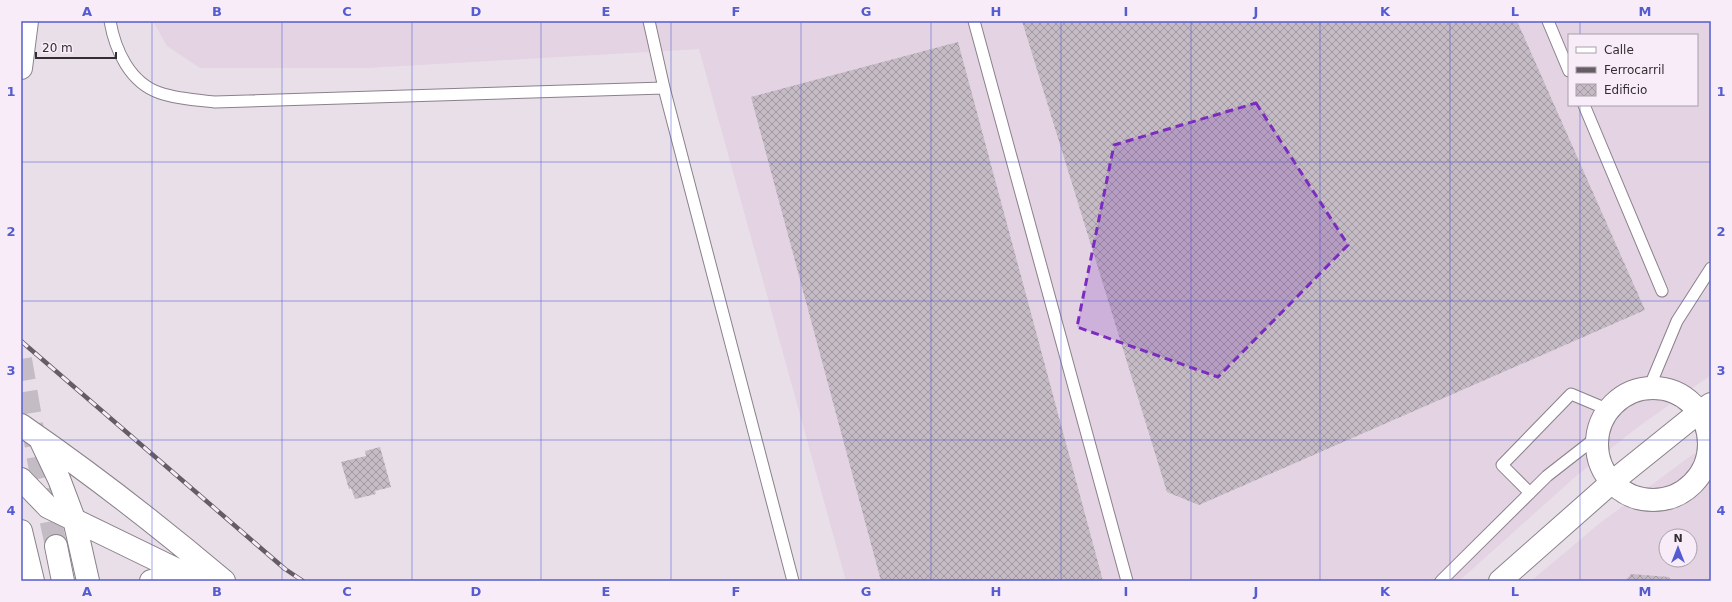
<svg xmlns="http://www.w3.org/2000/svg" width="1732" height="602" font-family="'DejaVu Sans',sans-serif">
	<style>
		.built { fill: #e3d3e3; fill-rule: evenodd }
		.building { fill: url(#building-cross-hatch) }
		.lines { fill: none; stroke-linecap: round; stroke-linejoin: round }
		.secondary-tunnel { stroke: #c4bcc4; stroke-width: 22; stroke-dasharray: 22 11; stroke-linecap: butt }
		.service-casing { stroke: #8a818a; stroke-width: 13 }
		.minor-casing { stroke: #8a818a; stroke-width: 24 }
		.tertiary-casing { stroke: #8a818a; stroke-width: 24 }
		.secondary-casing { stroke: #8a818a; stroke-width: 24 }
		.service { stroke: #fff; stroke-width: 11 }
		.minor { stroke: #fff; stroke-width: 22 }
		.tertiary { stroke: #fff; stroke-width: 22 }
		.secondary { stroke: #fff; stroke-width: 22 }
		.rail-casing { stroke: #645e64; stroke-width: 4.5 }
		.rail { stroke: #f7ecf7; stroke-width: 3; stroke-dasharray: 9; stroke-linecap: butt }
		.marked { fill: #7b2cbf; fill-opacity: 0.2; stroke: #7b2cbf; stroke-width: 3; stroke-dasharray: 8 5; stroke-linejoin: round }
		.grid { fill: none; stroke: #555cd2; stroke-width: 1; stroke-opacity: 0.55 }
		.neatline { fill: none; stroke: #555cd2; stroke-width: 1.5 }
		.grid-label { font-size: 13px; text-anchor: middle; font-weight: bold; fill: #555cd2 }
	</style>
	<defs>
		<pattern id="building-cross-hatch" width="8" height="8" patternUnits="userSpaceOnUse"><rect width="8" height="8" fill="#c5bbc5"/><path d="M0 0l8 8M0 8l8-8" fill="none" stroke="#a198a1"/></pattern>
	</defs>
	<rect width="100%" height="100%" fill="#e9dfe9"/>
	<path class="built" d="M153 21H1711V375L1638 427 1575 477 1459 581H846L699 49 368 68H200L167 46ZM1569 35H1697V105H1569Z
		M1711 441V581H1531L1600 523ZM1666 536H1690V560H1666Z"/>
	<path class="building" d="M1022 21H1517L1645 310 1199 505 1167 492Z
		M958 42 1103 581H881L751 97Z
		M380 447 391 487 375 491 376 494 355 499 351 488 349 489 341 462 366 456 365 451Z
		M1631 574 1669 577 1671 581H1625Z"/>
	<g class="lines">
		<path class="secondary-tunnel" d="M21 359 40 471 56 546"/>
		<g class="service-casing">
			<path id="service" d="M110 21C115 50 130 83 160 93 178 99 196 100 215 102L664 88
				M649 21 664 88 793 581
				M974 21 1127 581
				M1548 21 1569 71
				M1584 105 1662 291
				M1649 388 1677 321 1711 268
				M1530 493 1502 465 1571 394 1609 410
				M1441 581 1547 476 1597 437"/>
		</g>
		<g class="minor-casing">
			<path id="minor" d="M1597 444a56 56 0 1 1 112 0a56 56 0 1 1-112 0Z
				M21 425C92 474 159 526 224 581
				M40 439 59 479 74 519 88 581
				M21 479 48 507 194 578
				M21 531 33 581
				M151 581 173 575 189 577"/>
		</g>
		<g class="tertiary-casing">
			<path id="tertiary" d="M1500 581 1612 482 1699 412 1711 404"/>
		</g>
		<g class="secondary-casing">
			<path id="secondary" d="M21 68 27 21
				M56 546 63 581"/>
		</g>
		<use href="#service" class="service"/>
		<use href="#minor" class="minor"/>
		<use href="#tertiary" class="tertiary"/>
		<use href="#secondary" class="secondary"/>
		<g class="rail-casing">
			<path id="rail" d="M21 341 285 569 303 581"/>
		</g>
		<use href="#rail" class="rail"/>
	</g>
	<path class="marked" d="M1256 103 1348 245 1218 377 1077 327 1114 145Z"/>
	<path class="grid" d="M152 21V581M282 21V581M412 21V581M541 21V581M671 21V581M801 21V581M931 21V581M1061 21V581M1191 21V581M1320 21V581M1450 21V581M1580 21V35M1580 105V581M21 162H1711M21 301H1711M21 440H1711"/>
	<rect width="1732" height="602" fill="none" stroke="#f7ecf7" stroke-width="44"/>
	<rect x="1568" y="34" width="130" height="72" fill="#f7ecf7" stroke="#a8a0a8"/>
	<rect x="1576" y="47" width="20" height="6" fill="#ffffff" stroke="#a8a0a8"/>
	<text x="1604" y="54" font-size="12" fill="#322e32">Calle</text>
	<rect x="1576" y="67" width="20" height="6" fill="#645e64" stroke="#a8a0a8"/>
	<text x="1604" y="74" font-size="12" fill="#322e32">Ferrocarril</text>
	<rect x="1576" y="84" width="20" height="12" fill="url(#building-cross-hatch)" stroke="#a8a0a8"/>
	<text x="1604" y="94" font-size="12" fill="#322e32">Edificio</text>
	<g transform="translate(1678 548)"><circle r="19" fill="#f7ecf7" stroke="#a8a0a8"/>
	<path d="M0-3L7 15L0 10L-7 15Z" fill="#555cd2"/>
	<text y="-6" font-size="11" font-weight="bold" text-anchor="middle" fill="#322e32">N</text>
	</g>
	<path d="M36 52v6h80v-6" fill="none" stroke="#322e32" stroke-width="2"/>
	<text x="42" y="52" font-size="12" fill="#322e32" stroke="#f7ecf7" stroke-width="3" paint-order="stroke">20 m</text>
	<rect x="22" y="22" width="1688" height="558" class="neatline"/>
	<g class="grid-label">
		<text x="87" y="16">A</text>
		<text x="217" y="16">B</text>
		<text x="347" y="16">C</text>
		<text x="476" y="16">D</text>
		<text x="606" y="16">E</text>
		<text x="736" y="16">F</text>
		<text x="866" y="16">G</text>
		<text x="996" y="16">H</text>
		<text x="1126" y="16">I</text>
		<text x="1256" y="16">J</text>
		<text x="1385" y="16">K</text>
		<text x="1515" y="16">L</text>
		<text x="1645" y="16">M</text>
		<text x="11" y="96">1</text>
		<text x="1721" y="96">1</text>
		<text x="11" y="236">2</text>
		<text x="1721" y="236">2</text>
		<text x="11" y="375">3</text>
		<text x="1721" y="375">3</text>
		<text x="11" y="515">4</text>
		<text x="1721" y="515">4</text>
		<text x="87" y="596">A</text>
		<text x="217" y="596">B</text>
		<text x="347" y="596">C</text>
		<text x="476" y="596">D</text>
		<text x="606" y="596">E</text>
		<text x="736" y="596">F</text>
		<text x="866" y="596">G</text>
		<text x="996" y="596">H</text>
		<text x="1126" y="596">I</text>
		<text x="1256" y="596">J</text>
		<text x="1385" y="596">K</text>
		<text x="1515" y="596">L</text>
		<text x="1645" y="596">M</text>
	</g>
</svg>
